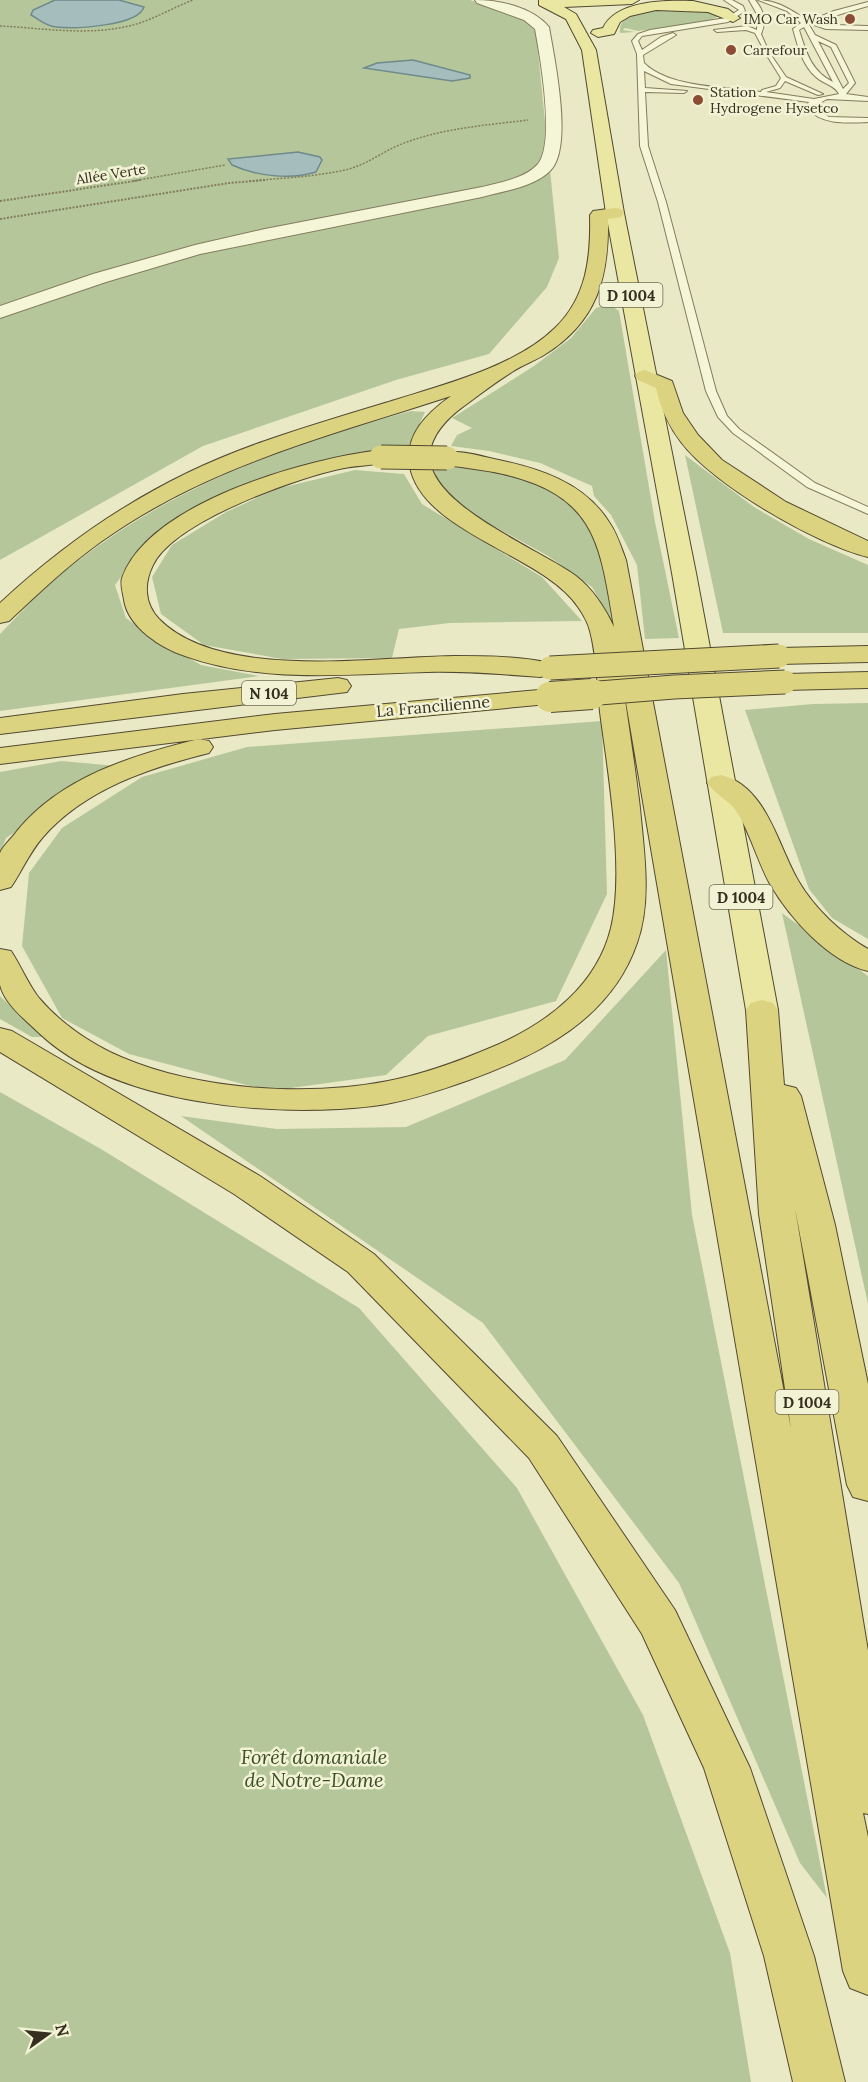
<svg xmlns="http://www.w3.org/2000/svg" width="868" height="2082" font-family="Lora,serif">
	<style>
		.green { fill: #b5c79a }
		.water { fill: #a6bdbd; stroke: #6e8a8b; stroke-width: 1.5 }
		.lines { fill: none; stroke-linecap: round; stroke-linejoin: round }
		.service-casing { stroke: #837c5d; stroke-width: 2 }
		.tertiary-casing { stroke: #837c5d; stroke-width: 2 }
		.primary-casing { stroke: #514931; stroke-width: 2 }
		.trunk-casing { stroke: #514931; stroke-width: 2 }
		.path-far1 { stroke: #837c5d; stroke-width: 1.5; stroke-dasharray: 2 1.5; stroke-linecap: butt }
		.path { stroke: #837c5d; stroke-width: 2; stroke-dasharray: 2 1.5; stroke-linecap: butt }
		.service { fill: #f5f5d8; fill-rule: evenodd }
		.tertiary { fill: #f5f5d8; fill-rule: evenodd }
		.primary { fill: #e9e7a1; fill-rule: evenodd }
		.trunk { fill: #dcd380; fill-rule: evenodd }
		.trunk-bridge-far1-casing { stroke: #514931; stroke-width: 25; stroke-linecap: butt }
		.trunk-bridge-casing { stroke: #514931; stroke-width: 32; stroke-linecap: butt }
		.trunk-bridge-far1 { stroke: #dcd380; stroke-width: 23 }
		.trunk-bridge { stroke: #dcd380; stroke-width: 30 }
		.poi-dot { fill: #8c4c33; stroke: #f2f2d4; stroke-width: 2 }
		.labels { text-anchor: middle; dominant-baseline: central; stroke-width: 5; stroke-linejoin: round; paint-order: stroke }
		.far-poi-label { font-size: 14px; fill: #342f1f; stroke: #f2f2d4; text-anchor: start }
		.far-street-label { font-size: 14px; fill: #342f1f; stroke: #f2f2d4 }
		.shield { fill: #f2f2d4; stroke: #6d6a55; stroke-width: 1.5 }
		.shield-label { font-size: 15px; font-weight: bold; fill: #342f1f }
		.street-label { font-size: 16px; fill: #342f1f; stroke: #f2f2d4 }
		.near-park-label { font-size: 20px; font-style: italic; fill: #3a4f28; stroke: #f2f2d4 }
	</style>
	<rect width="100%" height="100%" fill="#eae9c5"/>
	<path class="green" d="M0 0H470C491 7 525 13 536 33L559 258 547 287 489 354 396 380 203 446 0 560Z
		M676 3 722 15 705 22 638 31 625 28 623 30 635 32 620 33C617 9 659 8 676 3Z
		M609 304 619 311 655 522 679 638 645 639 637 565 611 515 594 496 592 486 540 463 489 451 451 446 457 435 472 428 452 418 534 366 571 338 596 308Z
		M411 411 425 412 409 446C322 459 205 481 143 548 133 559 124 573 115 585L126 618 156 640 201 665 259 676 0 711V634C17 617 33 598 52 582 158 491 279 447 411 411Z
		M685 455 754 507 809 539 868 565V633H723Z
		M447 464 496 472 537 483 568 501 589 520 606 570 616 629 592 587 548 556 486 522 459 504 439 485 434 469Z
		M355 470 404 474 422 504 542 577 582 621 450 623 399 629 392 658 282 659 204 645 161 614 152 577 172 545 226 512 276 489Z
		M868 703V939L832 918 809 889 745 710 813 704Z
		M602 721 607 894 556 1001 428 1036 386 1075 269 1091 129 1054 62 1018 22 946 29 873 62 828 142 777 247 747Z
		M61 761 117 766 6 838 0 854V772Z
		M782 913 868 976V1304Z
		M666 950 692 1215 827 1898 800 1863 679 1583 483 1323 181 1116 277 1129 406 1127 565 1060Z
		M0 996 43 1037H32L0 1019Z
		M0 1092 101 1149 359 1308 517 1488 643 1715 730 1953 751 2082H0Z"/>
	<path class="water" d="M55 0H119L144 7C138 26 75 29 56 27 45 26 40 20 31 15L33 10Z
		M413 60 470 75V78L452 81 364 68 377 63Z
		M298 152 320 157 322 160 316 172C290 180 256 176 232 165L228 159Z"/>
	<g class="lines">
		<g class="service-casing">
			<path id="service" d="M724 0H732L743 6 745 11 728 22 642 36 638 41 642 50 661 37 673 33 676 35 643 55 644 63C669 88 726 87 761 92L762 90 776 86 781 78 766 54 769 52 786 77 823 94 818 95 785 81 780 88 766 92 814 99 839 94C835 85 823 84 816 77 802 65 798 46 793 29L801 23 787 11 758 0C774 0 786 7 799 15 807 20 818 22 827 25H831L822 23 817 18 834 11 868 2V6L824 19 836 23V25L868 26V30L826 29 808 23 815 35 836 45 855 83 846 94 868 97V101L827 99 813 107 829 117 868 118V122C846 123 821 125 806 107L809 102 671 84 644 71 645 88 687 91 684 93 645 92 648 146 666 202 716 391 727 416 739 429 815 483 868 507V514L807 487 733 433 718 417 706 391 658 202 640 146 637 54 632 41 638 34 650 30 726 18 739 10ZM804 27 833 82C811 71 806 52 799 30ZM818 41 831 47 849 83 843 89Z
				M749 0H755C764 11 767 21 761 34L768 50H764L755 33 746 30 717 32 714 30 747 26 757 30 758 16Z"/>
		</g>
		<g class="tertiary-casing">
			<path id="tertiary" d="M475 0C500 0 532 7 549 27 554 57 574 148 550 171 534 187 504 191 482 197L200 254 106 282 0 318V306L93 274 195 245 265 229 482 187C499 183 525 178 537 165 556 145 540 56 535 29L524 20 477 3Z"/>
		</g>
		<g class="primary-casing">
			<path id="primary" d="M539 0H639L632 4 564 7 576 14 596 50 624 213 696 573 778 1010 773 1017 762 1020 751 1017 746 1010 672 573 606 213 582 50 566 19 539 5Z
				M693 1 728 9 740 18 733 22 708 12 656 10 630 16 620 22 614 34 598 37 591 33 593 30 603 28C616 0 666 0 693 1Z"/>
		</g>
		<g class="trunk-casing">
			<path id="trunk" d="M615 208 621 209 624 213 621 217 608 219C609 278 597 322 544 355 534 361 522 365 512 372 496 382 480 394 464 406 449 417 433 432 430 452 423 504 542 550 576 576 593 589 605 608 614 627 600 545 597 496 503 474 482 469 460 468 439 463L436 458 439 453C456 449 477 455 494 459 538 468 584 482 609 522 617 533 621 547 626 560L791 1429 759 1214 746 1010 751 1003 762 1000 773 1003 778 1010 784 1085 796 1088 801 1096 835 1225 868 1384V1501L853 1497 847 1485 795 1208 868 1651V1814L863 1813 868 1837V1995L850 1988 843 1971 622 679C628 722 635 765 640 808 644 852 652 901 637 943 611 1019 539 1055 469 1080 438 1091 405 1102 373 1106 274 1118 114 1105 39 1033 26 1020 5 1005 0 985 0 974 0 960 0 949L11 951C21 966 28 984 39 998 60 1023 91 1044 121 1057 198 1090 306 1097 388 1081 425 1074 462 1060 497 1045 549 1022 597 985 611 928 625 870 608 773 600 712 597 686 597 657 590 631 588 623 583 614 578 607 544 555 423 533 410 467 404 435 427 413 451 396 329 436 209 465 102 541 68 565 39 593 9 621L0 623V603C79 530 163 476 265 441 308 426 352 413 395 400 446 384 516 366 555 328 587 297 591 257 590 215L593 211Z
				M645 370 672 381 683 413 698 435 722 460 786 502 868 541V557C817 545 712 484 681 442 668 425 661 409 656 388L638 380 635 376 638 372Z
				M381 450 389 452 392 457 389 462C371 466 353 465 335 470 289 481 174 522 153 565 144 583 144 603 159 619 220 681 374 657 454 656 484 656 520 656 549 663L553 669 549 675 540 677C502 674 465 671 427 672 345 674 264 684 185 656 161 648 128 627 124 600 123 593 120 584 122 578 149 502 309 458 381 450Z
				M868 646V662L779 664 770 661 766 656 770 651 779 648Z
				M868 672V688L785 690 776 688 772 682 776 676 785 674Z
				M338 678 347 680 351 686 347 692 0 734V718L183 694Z
				M550 689 559 691 563 697 559 703 275 730 0 764V748L275 714Z
				M199 739 209 741 213 747 209 753C149 768 85 789 43 837 29 853 22 871 11 887L0 890C0 879 0 863 0 853 3 846 12 838 17 831 61 777 133 755 199 739Z
				M721 775C767 786 778 847 799 882 815 909 841 933 868 949V971C829 962 789 917 770 884 758 863 748 826 734 808 726 799 714 793 707 783L711 777Z
				M0 1028 12 1031 260 1176 374 1254 557 1436 675 1610 750 1768 814 1956 845 2082H793L764 1956 704 1768 642 1634 529 1458 348 1272 234 1194 0 1052Z"/>
		</g>
		<path class="path-far1" d="M0 26C42 28 87 36 129 26 151 21 172 8 193 0
			M133 181 225 165
			M249 181C282 178 316 177 349 169 370 163 386 149 407 142 445 128 488 125 528 120"/>
		<path class="path" d="M0 201 141 180
			M0 219 229 183 266 180"/>
		<use href="#service" class="service"/>
		<use href="#tertiary" class="tertiary"/>
		<use href="#primary" class="primary"/>
		<use href="#trunk" class="trunk"/>
		<g class="trunk-bridge-far1-casing">
			<path id="trunk-bridge-far1" d="M381 457 447 458
				M550 668 779 656
				M574 695 674 687 785 682"/>
		</g>
		<g class="trunk-bridge-casing">
			<path id="trunk-bridge" d="M550 697 592 694"/>
		</g>
		<use href="#trunk-bridge-far1" class="trunk-bridge-far1"/>
		<use href="#trunk-bridge" class="trunk-bridge"/>
	</g>
	<g class="poi-dot">
		<circle cx="850" cy="19" r="6"/>
		<circle cx="731" cy="50" r="6"/>
		<circle cx="698" cy="100" r="6"/>
	</g>
	<g class="labels">
		<g class="far-poi-label">
			<text x="838" y="19" text-anchor="end">IMO Car Wash</text>
			<text x="743" y="50">Carrefour</text>
			<text x="710" y="92">Station<tspan x="710" dy="16">Hydrogene Hysetco</tspan></text>
		</g>
		<g class="far-street-label">
			<text transform="translate(111 174) rotate(-9)">Allée Verte</text>
		</g>
		<g class="shield">
			<rect x="599.5" y="283" width="63" height="24" rx="4.5"/>
			<rect x="242" y="681" width="54" height="24" rx="4.5"/>
			<rect x="709.5" y="885" width="63" height="24" rx="4.5"/>
			<rect x="775.5" y="1390" width="63" height="24" rx="4.5"/>
		</g>
		<g class="shield-label">
			<text x="631" y="295">D 1004</text>
			<text x="269" y="693">N 104</text>
			<text x="741" y="897">D 1004</text>
			<text x="807" y="1402">D 1004</text>
		</g>
		<g class="street-label">
			<text transform="translate(433 706) rotate(-5)">La Francilienne</text>
		</g>
		<g class="near-park-label">
			<text x="314" y="1756">Forêt domaniale<tspan x="314" dy="23">de Notre-Dame</tspan></text>
		</g>
	</g>
	<g transform="translate(48 2034) rotate(75)" stroke="#f2f2d4" stroke-width="4.5" paint-order="stroke">
	<path d="M0-4.5L10 22L0 15L-10 22Z" fill="#342f1f"/>
	<text y="-9" font-size="16" font-weight="bold" text-anchor="middle" fill="#342f1f">N</text>
	</g>
</svg>
